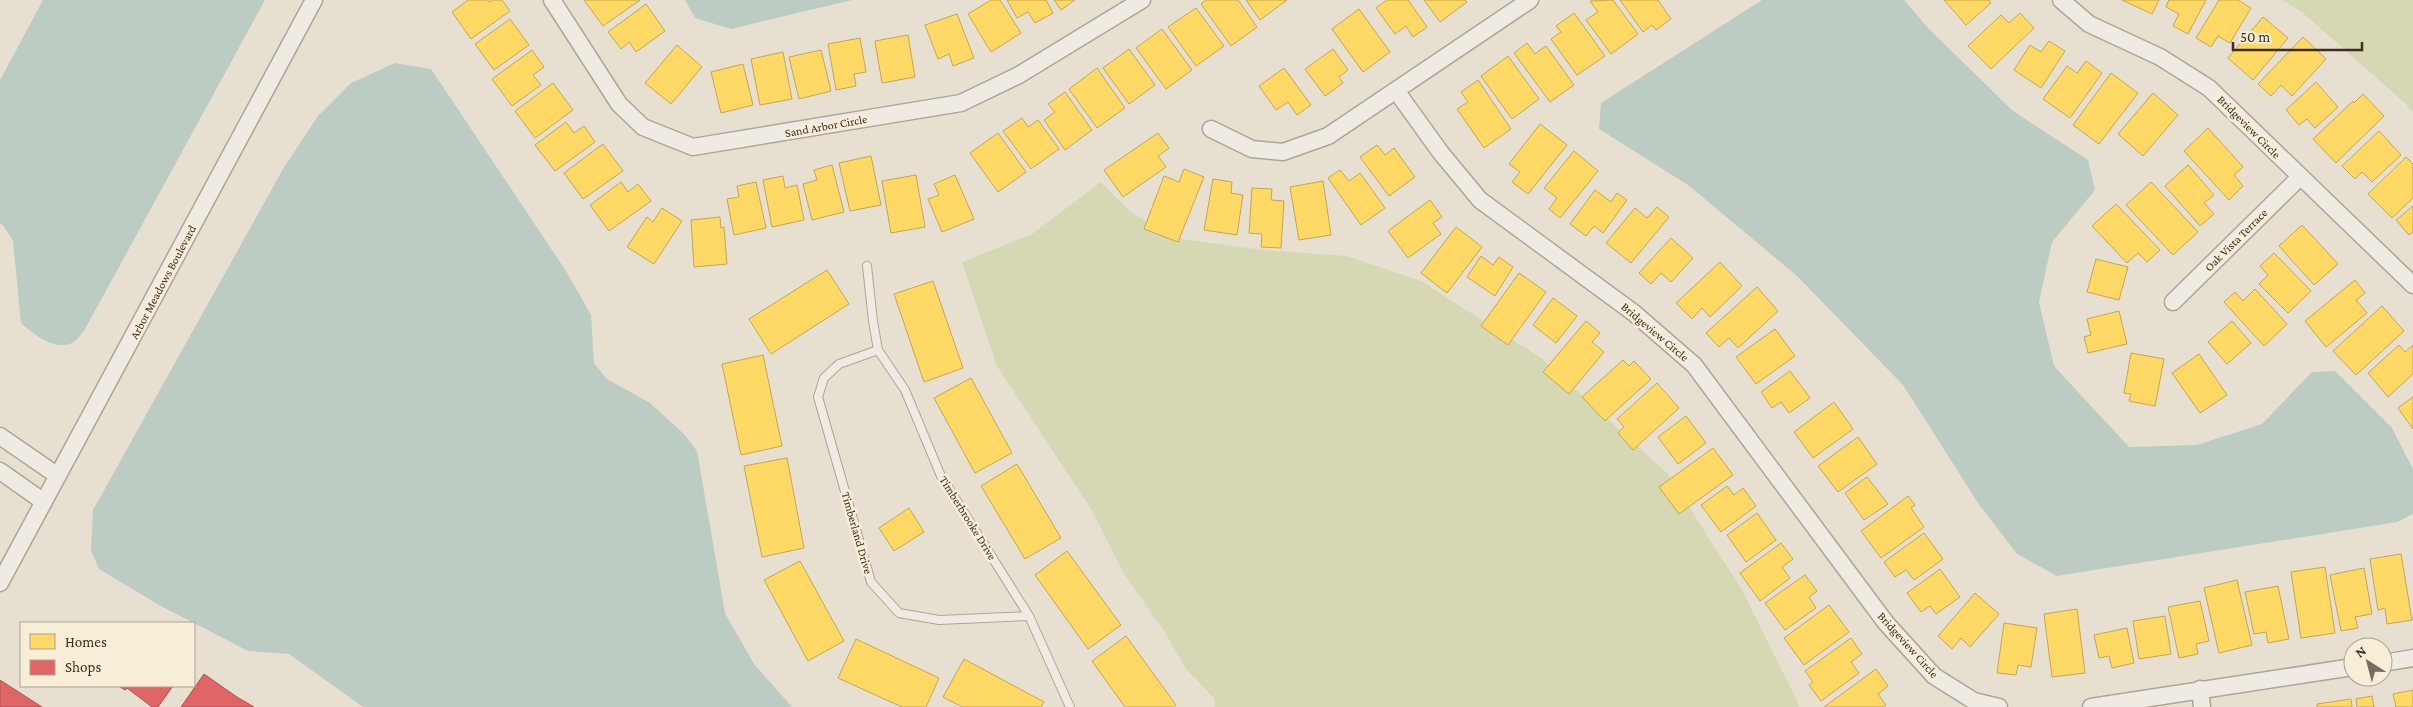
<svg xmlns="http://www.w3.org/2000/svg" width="2413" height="707" font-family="'Crimson Pro',serif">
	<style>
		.green { fill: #d6d7b3 }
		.water { fill: #bcccc2 }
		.homes { fill: #ffd966; stroke: #c5a651 }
		.shops { fill: #e06666; stroke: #af5551 }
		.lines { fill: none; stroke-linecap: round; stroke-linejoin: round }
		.service-casing { stroke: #ada599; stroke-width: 10 }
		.minor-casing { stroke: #ada599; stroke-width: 19 }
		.service { stroke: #efebe3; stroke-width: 8 }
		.minor { stroke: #efebe3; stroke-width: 16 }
		.labels { text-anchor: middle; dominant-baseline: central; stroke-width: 5; stroke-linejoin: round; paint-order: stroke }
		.street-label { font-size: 12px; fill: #3d2e20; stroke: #f7eed8 }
	</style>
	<rect width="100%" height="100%" fill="#e7e0d1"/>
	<path class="green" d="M2282 0H2413V113L2406 104 2303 13Z
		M1101 182 1132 213 1174 238 1263 250 1347 256 1421 281 1541 358 1668 474 1742 590 1800 707H1215L1214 698 1186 669 1164 631 1123 572 1091 509 997 366 962 262 1032 234Z"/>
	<path class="water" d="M43 0H265L84 331C81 335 76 341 72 343 55 351 33 334 21 323L13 241 3 225 0 224V80Z
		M685 0H852L731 29 695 18Z
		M1762 0H1904L1929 29 2013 111 2088 160 2095 190 2052 242 2039 302 2054 366 2129 447 2197 445 2262 424 2312 372 2335 371 2392 428 2413 469V514L2397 522 2057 576 2017 554 1978 503 1903 385 1797 276 1688 185 1599 129 1601 103Z
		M395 63 431 69 566 271 591 315 594 363 607 379 650 403 684 434 697 451 725 613 754 664 792 707H363L289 654 248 651 159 605 99 569 91 550 93 510 283 169 318 116 351 83Z"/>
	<path class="homes" d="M468 0H488L489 2 493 0H502L510 11 471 39 452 12Z
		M584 0H640L603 26Z
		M991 0H1000L1021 33 991 52 968 14Z
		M1007 0H1046L1053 13 1035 23 1028 12 1017 18Z
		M1054 0H1075L1061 10Z
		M1206 0H1238L1257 27 1231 46 1201 4Z
		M1246 0H1287L1260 20Z
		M1387 0H1408L1427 27 1413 37 1406 26 1395 34 1376 8Z
		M1424 0H1465L1467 2 1440 22Z
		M1613 0 1638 34 1611 54 1586 20 1598 12 1590 1Z
		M1620 0H1658L1671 19 1656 30 1652 25 1643 32Z
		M1944 0H1989L1991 3 1966 25Z
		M2122 0H2159L2152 14Z
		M2169 0H2206L2188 34 2173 26 2179 14 2166 7Z
		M2219 0H2238L2251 8 2230 43 2218 36 2211 47 2196 38Z
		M646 4 665 31 636 52 629 42 621 49 608 32Z
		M1196 8 1224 46 1196 66 1168 27Z
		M1359 9 1390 52 1363 72 1332 29Z
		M1574 13 1605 56 1577 75 1551 39 1561 32 1556 26Z
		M2020 13 2034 28 1991 69 1968 46 2001 15 2009 23Z
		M957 14 974 58 953 66 949 54 938 59 925 25Z
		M2263 17 2288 38 2253 80 2228 58Z
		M510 19 529 45 494 70 475 44Z
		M1162 29 1192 70 1166 89 1136 48Z
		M908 35 915 77 882 83 875 41Z
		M2303 37 2326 59 2292 96 2281 85 2271 96 2258 84Z
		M860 38 866 72 854 74 856 86 836 90 828 44Z
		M2049 41 2065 51 2041 88 2014 70 2030 45 2041 52Z
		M1527 43 1535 54 1546 46 1574 85 1550 102 1514 53Z
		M677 45 702 67 671 104 645 83Z
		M1129 49 1155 85 1129 104 1103 68Z
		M1333 49 1348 70 1339 77 1343 83 1325 96 1305 69Z
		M532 50 544 67 533 75 541 85 512 106 492 79Z
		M821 50 831 91 799 99 789 57Z
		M783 52 792 99 760 105 751 59Z
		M1508 56 1539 99 1512 119 1481 76Z
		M2086 61 2102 73 2070 118 2043 99 2067 66 2077 73Z
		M743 64 753 105 721 113 711 72Z
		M1097 68 1125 108 1097 128 1069 89Z
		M1284 68 1311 105 1297 115 1288 102 1276 110 1259 86Z
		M2111 73 2138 93 2099 144 2073 125Z
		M1478 80 1511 129 1484 148 1457 109 1468 102 1461 92Z
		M2316 82 2338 107 2315 128 2307 119 2299 125 2286 110Z
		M553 83 573 110 535 138 515 111Z
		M1065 92 1092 130 1065 150 1044 120 1055 112 1048 104Z
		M2153 93 2178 115 2143 156 2118 134Z
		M2363 94 2384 116 2336 163 2313 139 2353 101 2354 103Z
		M1022 118 1028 127 1038 120 1059 149 1031 169 1003 131Z
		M566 122 574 133 584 126 595 142 555 171 535 145Z
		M1540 124 1567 145 1528 194 1512 182 1520 172 1509 164Z
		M2208 128 2243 167 2234 175 2243 186 2229 200 2184 151Z
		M2379 131 2401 155 2372 182 2362 172 2355 179 2342 166Z
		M998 133 1026 172 998 192 970 153Z
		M1158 133 1169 148 1158 156 1166 167 1123 197 1104 170Z
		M603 144 623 171 583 199 564 173Z
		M1377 145 1385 155 1394 148 1415 177 1389 196 1360 157Z
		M1574 151 1598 171 1560 218 1549 209 1557 198 1544 188Z
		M871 156 881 205 850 211 839 163Z
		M2406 157 2413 164V198L2392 218 2368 194Z
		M832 165 844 212 812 220 803 184 817 180 814 170Z
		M2188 165 2214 195 2204 203 2214 214 2200 226 2165 186Z
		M1184 169 1204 177 1178 242 1144 229 1164 176 1179 182Z
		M1340 170 1349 181 1360 173 1385 208 1361 225 1328 178Z
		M916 175 925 227 891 233 882 181Z
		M955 175 974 219 942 232 928 199 939 195 934 184Z
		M783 176 785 188 797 185 804 220 772 227 763 180Z
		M1213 179 1232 182 1231 193 1243 195 1237 235 1204 230Z
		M1323 181 1331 235 1299 240 1290 187Z
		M621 182 628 192 638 184 651 201 609 231 590 205Z
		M756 182 766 228 734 235 727 199 739 197 737 186Z
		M2151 182 2198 232 2173 255 2126 205Z
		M1252 188 1272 189 1271 200 1284 201 1281 248 1261 247 1262 234 1249 233Z
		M1595 190 1611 202 1617 193 1627 200 1603 233 1594 226 1586 236 1570 224Z
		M1430 200 1442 217 1433 223 1441 234 1408 258 1388 231Z
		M2116 204 2160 250 2147 262 2138 253 2127 263 2092 226Z
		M2413 206V232L2409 235 2396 220Z
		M1657 207 1669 217 1631 263 1606 243 1635 208 1647 218Z
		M662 208 682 221 654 264 627 247 647 217 653 222Z
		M720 217 721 228 724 227 727 264 694 267 691 220Z
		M2302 225 2338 264 2314 285 2279 246Z
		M1456 227 1482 247 1447 293 1421 273Z
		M1671 238 1693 258 1671 282 1661 273 1651 284 1639 273Z
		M2274 253 2311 291 2288 313 2259 284 2268 275 2260 266Z
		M1481 256 1493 265 1499 257 1513 267 1495 296 1467 277Z
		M2096 259 2128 267 2119 300 2087 292Z
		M1720 262 1742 286 1710 317 1702 308 1692 319 1676 303Z
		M827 270 849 304 771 354 749 319Z
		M1519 273 1546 292 1508 345 1481 326Z
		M2355 280 2365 293 2356 300 2367 313 2326 347 2305 321Z
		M933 281 963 368 924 382 894 294Z
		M1757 287 1778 311 1738 348 1729 338 1719 347 1706 333Z
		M2255 289 2287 324 2264 346 2224 302 2235 292 2243 301Z
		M1553 298 1577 316 1556 343 1533 325Z
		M2382 306 2404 331 2356 375 2333 351Z
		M2119 311 2127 344 2088 353 2084 337 2091 335 2087 319Z
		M1586 321 1600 333 1592 342 1604 352 1569 394 1543 372Z
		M2232 321 2251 343 2227 364 2208 342Z
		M1775 329 1795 356 1756 384 1736 357Z
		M2399 345 2405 352 2413 345V374L2388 397 2368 373Z
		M2131 353 2164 359 2155 406 2129 401 2131 394 2124 393Z
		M2199 354 2227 395 2200 413 2172 373Z
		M763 355 782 446 741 455 722 364Z
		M1623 360 1629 366 1634 361 1651 379 1605 421 1582 397Z
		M1790 371 1810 398 1789 413 1781 402 1772 408 1761 392Z
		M971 378 1012 453 975 473 934 398Z
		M1657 383 1679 408 1633 450 1618 433 1624 427 1617 419Z
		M2413 397V429L2398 408Z
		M1834 402 1853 429 1813 458 1794 432Z
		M1686 416 1706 443 1678 464 1658 437Z
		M1858 437 1877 464 1838 492 1818 466Z
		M1713 448 1733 475 1679 514 1659 487Z
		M787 458 804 548 762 557 744 466Z
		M1017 464 1061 538 1025 559 981 486Z
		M1867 477 1888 504 1864 520 1845 493Z
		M1727 486 1734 495 1743 488 1756 506 1721 532 1701 505Z
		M1908 496 1915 505 1911 508 1924 527 1881 558 1861 531Z
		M909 508 924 532 894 551 879 528Z
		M1757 513 1776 540 1746 562 1727 535Z
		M1924 533 1943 559 1914 580 1906 570 1895 577 1884 562Z
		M1781 543 1793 559 1782 567 1790 578 1760 601 1740 573Z
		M1067 551 1121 625 1088 649 1035 575Z
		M2401 554 2412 620 2387 624 2385 608 2378 610 2370 559Z
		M800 561 844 641 808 661 764 580Z
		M2325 567 2335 633 2301 638 2291 572Z
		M2364 568 2372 614 2355 617 2358 628 2341 631 2330 575Z
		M1940 569 1960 597 1936 614 1930 606 1921 612 1907 593Z
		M1805 575 1817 591 1809 597 1816 608 1785 630 1765 603Z
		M2237 580 2252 645 2219 653 2204 588Z
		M2278 586 2289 639 2268 643 2266 632 2254 634 2245 592Z
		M1975 593 1999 614 1970 647 1961 638 1952 649 1938 636Z
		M2200 601 2209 641 2196 644 2198 654 2179 658 2168 607Z
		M1829 605 1849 632 1804 665 1784 638Z
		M2077 609 2085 673 2052 677 2044 614Z
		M2165 616 2171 654 2139 659 2133 621Z
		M2004 623 2037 628 2031 667 2018 665 2016 675 1997 673Z
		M2127 628 2134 663 2112 668 2109 656 2099 658 2094 635Z
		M1126 636 1176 705 1173 707H1125L1092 661Z
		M1851 638 1862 654 1851 662 1859 673 1821 701 1809 685 1813 682 1805 671Z
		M856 639 939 678 926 707H902L838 678Z
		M964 659 1044 702 1041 707H962L943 697Z
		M1876 669 1888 686 1878 694 1886 705 1882 707H1824Z
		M2413 690V707H2396L2393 694Z
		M2372 696 2374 707H2357L2356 699Z
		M2351 699 2352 707H2317V704Z"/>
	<path class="shops" d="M204 674 237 697 254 707H181Z
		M0 680 42 707H0Z
		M119 686H173L158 707H152L127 688 125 690Z"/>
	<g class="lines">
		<g class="service-casing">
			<path id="service" d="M867 266 873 321 878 350 905 390 941 476 1029 616 1070 707
				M878 350 839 364 824 378 818 397 871 582 899 613 939 620 1029 616"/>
		</g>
		<g class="minor-casing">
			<path id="minor" d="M552 0 619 104 643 127 693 147 961 103 1019 75 1142 0
				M2061 0 2089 24 2160 57 2209 88 2413 285
				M1397 92 1441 153 1480 200 1634 313 1694 365 1886 623 1934 676 1974 701 1999 707
				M1211 129 1252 149 1283 152 1328 136 1530 0
				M2173 302 2299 178
				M0 436 58 476
				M0 471 44 502
				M0 583 314 0
				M2383 663 2413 658
				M2200 689 2202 707
				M2091 707 2353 667"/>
		</g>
		<use href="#service" class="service"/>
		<use href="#minor" class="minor"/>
	</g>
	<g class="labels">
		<g class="street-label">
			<text transform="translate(826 126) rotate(-10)">Sand Arbor Circle</text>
			<text transform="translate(2249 127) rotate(45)">Bridgeview Circle</text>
			<text transform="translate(2236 240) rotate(-45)">Oak Vista Terrace</text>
			<text transform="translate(163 282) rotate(-62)">Arbor Meadows Boulevard</text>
			<text transform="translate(1655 332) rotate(40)">Bridgeview Circle</text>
			<text transform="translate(968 518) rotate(58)">Timberbrooke Drive</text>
			<text transform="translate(857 533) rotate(74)">Timberland Drive</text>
			<text transform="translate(1908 645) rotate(48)">Bridgeview Circle</text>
		</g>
	</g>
	<rect x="20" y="622" width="175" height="65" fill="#f7eed8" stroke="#ada18e"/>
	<rect x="30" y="634" width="25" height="15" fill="#ffd966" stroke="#ada18e"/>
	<text x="65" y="647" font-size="15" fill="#3d2e20">Homes</text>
	<rect x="30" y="660" width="25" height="15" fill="#e06666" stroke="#ada18e"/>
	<text x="65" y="672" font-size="15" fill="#3d2e20">Shops</text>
	<g transform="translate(2368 662) rotate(324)"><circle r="24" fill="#f7eed8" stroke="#ada18e"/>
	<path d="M0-4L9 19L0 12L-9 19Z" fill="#786c5e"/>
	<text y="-8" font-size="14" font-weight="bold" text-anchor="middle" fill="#3d2e20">N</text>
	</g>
	<path d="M2233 42v8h129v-8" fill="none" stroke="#3d2e20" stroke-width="2.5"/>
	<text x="2240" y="42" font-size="15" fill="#3d2e20" stroke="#f7eed8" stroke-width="4" paint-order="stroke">50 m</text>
</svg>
